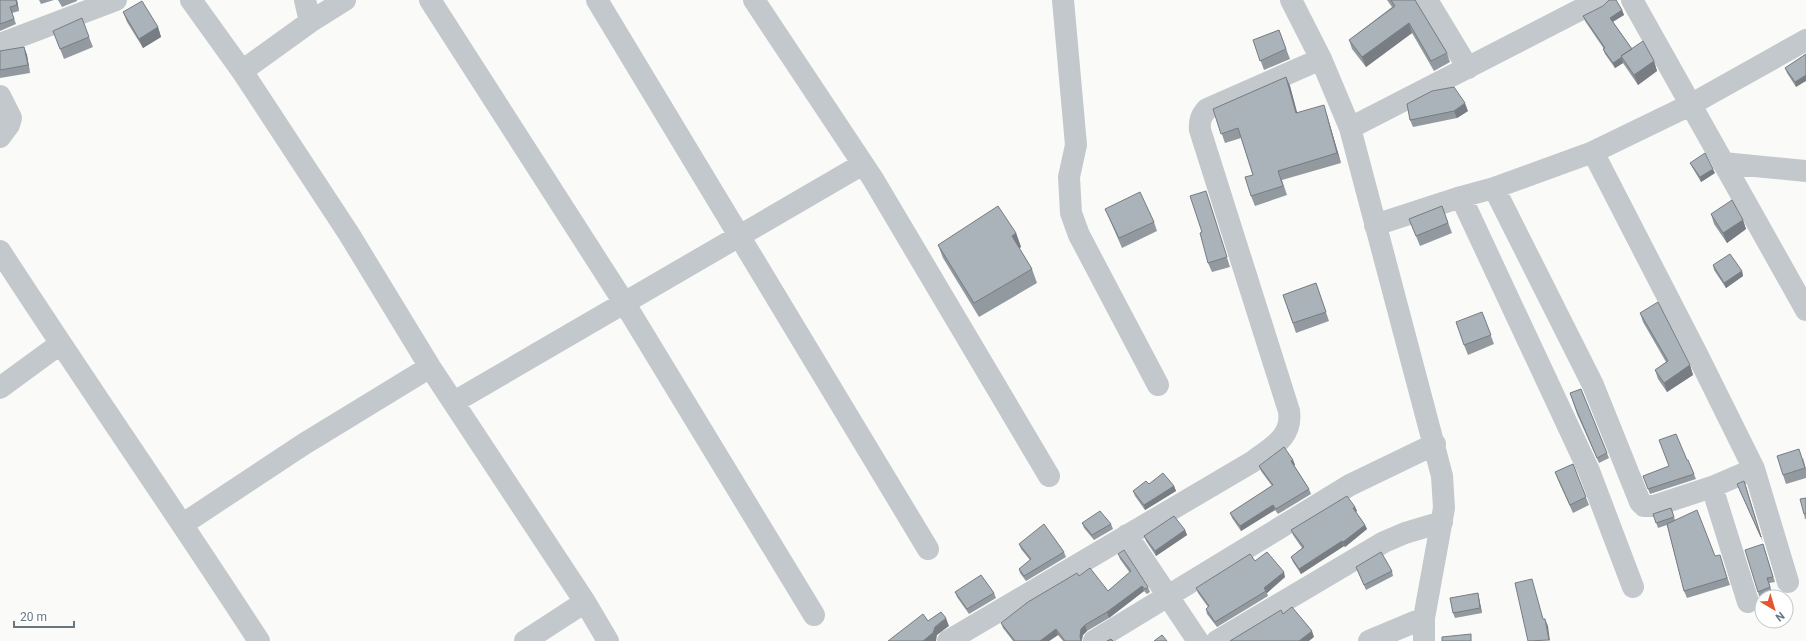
<svg xmlns="http://www.w3.org/2000/svg" width="1806" height="641" font-family="Roboto,sans-serif">
	<style>
		.lines { fill: none; stroke-linecap: round; stroke-linejoin: round }
		.minor { stroke: #c3c8cc; stroke-width: 22 }
		.wall { fill: #929a9f }
		.shaded-wall { fill: #777d82 }
		.building { fill: #aab3b9; stroke: #777d82 }
	</style>
	<rect width="100%" height="100%" fill="#fafaf8"/>
	<g class="lines">
		<path class="minor" d="M191,0L242,71L349,234L430,367L585,602L608,641
			M305,0L310,22
			M430,0L625,304L814,615
			M597,0L928,549
			M754,0L873,179L1049,476
			M1063,0L1076,145L1069,177L1071,213L1079,235L1158,385
			M1291,0L1321,59L1350,128L1442,476L1444,508L1424,618V641
			M1427,0L1468,68
			M1632,0L1806,310
			M0,44L116,0
			M242,71L310,22L345,0
			M0,96L11,118L9,125L0,137
			M1350,128L1599,0
			M1593,152L1697,354L1754,469
			M1723,163L1806,171
			M1494,188L1593,385L1640,502L1644,506H1654L1712,487L1754,469L1788,582
			M1461,197L1589,471L1633,587
			M1375,225L1461,197L1494,188L1593,152L1690,105L1806,40
			M0,251C85,382 174,510 259,641
			M0,388L60,344
			M454,402L863,164
			M1712,487L1748,602
			M183,524L304,444L430,367
			M1127,535L1198,641
			M525,641L585,602
			M948,641L1252,462C1270,448 1293,438 1289,411L1200,130C1199,121 1201,116 1207,109L1321,59
			M1094,641L1350,485L1435,444
			M1217,641L1384,542L1405,533L1442,522
			M1369,641L1424,618"/>
	</g>
	<path class="wall" d="M0,0H17L19,11L12,13L16,24L0,31Z
		M39,0H54L41,4Z
		M58,0H77V1L62,7Z
		M1387,0H1415L1447,53L1450,62L1434,71L1412,33L1366,67L1352,49L1349,40L1392,7Z
		M1622,10L1624,15L1613,22L1632,49L1654,61L1657,71L1638,85L1625,66L1623,63L1615,68L1605,54L1603,49H1604L1585,21L1583,16Z
		M123,12L158,27L161,37L143,48L127,22Z
		M1279,30L1290,59L1264,70L1253,40Z
		M53,31L89,37L93,47L64,59Z
		M24,47L27,55L30,73L0,78V51Z
		M1806,54L1796,87L1787,73L1785,68Z
		M1286,77L1290,86L1297,113L1327,115L1341,163L1282,180L1287,195L1255,206L1251,196L1253,175L1241,138L1225,143L1213,109Z
		M1407,104L1468,111L1457,118L1413,127L1410,120Z
		M1690,163L1715,173L1701,182L1692,167Z
		M1209,200L1230,267L1212,272L1208,263L1202,232Z
		M1442,206L1452,233L1420,246L1409,219Z
		M1105,209L1154,222L1157,231L1122,248L1109,218Z
		M1711,214L1743,220L1746,229L1727,243L1714,224Z
		M1016,233L1021,247L1019,248L1032,269L1037,283L979,317L943,258L938,245Z
		M1713,265L1742,271L1743,276L1726,288L1714,270Z
		M1316,283L1329,321L1296,333L1283,295Z
		M1482,312L1494,344L1468,355L1464,345Z
		M1640,313L1690,365L1693,375L1667,392L1658,379L1655,370L1666,362L1643,322Z
		M1581,389L1609,458L1599,463L1577,414L1570,393Z
		M1803,458L1806,469V478L1786,484L1783,475Z
		M1293,460L1295,465H1294L1309,489L1311,494L1278,514L1275,510L1241,531L1232,518L1230,513L1272,486L1261,471L1259,466Z
		M1687,460H1688L1696,479L1650,494L1643,476Z
		M1573,464L1589,505L1573,513L1558,480L1555,472Z
		M1149,484L1174,486L1176,491L1145,510L1135,496L1133,491Z
		M1737,484L1746,486L1763,542L1739,489Z
		M1806,498V519H1805L1804,514Z
		M1355,507L1357,511L1356,512L1365,525L1367,529L1345,547L1344,546L1301,574L1293,562L1291,557L1302,548L1293,535L1291,530Z
		M1671,508L1675,520L1715,556L1722,562L1730,585L1687,598L1684,591L1667,525L1658,528L1653,514Z
		M1082,523L1111,524L1113,529L1094,540L1084,528Z
		M1185,530L1187,535L1156,556L1146,541L1144,536Z
		M1019,544L1064,552L1066,557L1026,581L1020,573L1019,569L1030,560L1021,549Z
		M1763,544L1775,582L1769,583L1772,592L1759,596L1758,592Z
		M1118,554L1148,587L1150,592L1147,594L1144,591L1109,618L1087,631L1083,635L1082,641H1063L1058,635L1049,641H1013L1003,628L1001,623L1079,576L1108,591L1130,573L1120,559Z
		M1255,561L1285,577L1267,593L1268,596L1217,627L1207,614L1206,609L1208,607L1198,593L1196,588Z
		M1356,567L1392,571L1393,576L1366,590Z
		M955,592L994,593L996,598L969,614L957,597Z
		M1479,598L1482,613L1455,618L1453,613Z"/>
	<path class="shaded-wall" d="M16,0H17L19,11L17,5Z
		M1622,10L1624,15L1612,22L1610,18Z
		M1409,23L1412,33L1366,67L1362,57Z
		M158,27L161,37L143,48L139,39Z
		M24,47L27,55L30,73L28,65Z
		M1622,58L1623,63L1615,68L1613,63Z
		M1654,61L1657,71L1638,85L1634,75Z
		M1806,75V81L1796,87L1795,82Z
		M1286,77L1290,86L1300,123L1296,113Z
		M1465,103L1468,111L1457,118L1454,111Z
		M1324,105L1327,115L1341,163L1337,153Z
		M1713,169L1715,173L1701,182L1700,177Z
		M1743,220L1746,229L1727,243L1723,233Z
		M1016,233L1021,247L1017,250L1012,236Z
		M1742,271L1743,276L1726,288L1724,283Z
		M1690,365L1693,375L1667,392L1664,383Z
		M1293,460L1295,465L1293,466L1291,461Z
		M1174,486L1176,491L1145,510L1144,505Z
		M1273,505L1275,510L1241,531L1240,526Z
		M1355,507L1357,511L1354,513L1353,508Z
		M1365,525L1367,529L1345,547L1343,542Z
		M1185,530L1187,535L1156,556L1155,551Z
		M1342,541L1344,546L1301,574L1299,569Z
		M1284,572L1285,577L1267,593L1264,588Z
		M1142,586L1144,591L1109,618L1107,612Z
		M1478,593L1482,613L1480,608Z
		M946,618L949,626L937,635L936,641H923L935,627Z
		M1545,619L1548,626L1550,641L1549,640Z
		M1085,625L1087,631L1083,635L1081,641L1080,636L1081,629Z
		M1056,629L1058,635L1049,641H1040Z
		M1312,631L1314,637L1309,641H1299Z"/>
	<path class="building" d="M0,0H16L17,5L10,7L14,19L0,24Z
		M1391,0H1415L1447,53L1431,61L1409,23L1362,57L1349,40L1395,6Z
		M1609,0H1616L1622,10L1610,18L1632,49L1621,56L1622,57L1613,63L1603,49L1605,48L1583,16L1603,6Z
		M142,1L158,27L139,39L123,12Z
		M82,18L89,37L60,49L53,31Z
		M1279,30L1286,49L1260,61L1253,40Z
		M1643,41L1654,61L1634,75L1621,56Z
		M24,47L28,65L0,70V51Z
		M1806,54V75L1795,82L1785,68Z
		M1286,77L1296,113L1324,105L1337,153L1278,171L1283,186L1251,196L1245,177L1253,175L1238,128L1221,134L1213,109Z
		M1454,87L1465,103L1454,111L1410,120L1407,104L1432,91Z
		M1705,153L1713,169L1700,177L1690,163Z
		M1206,191L1227,257L1208,263L1200,233L1202,232L1190,196Z
		M1140,192L1154,222L1119,238L1105,209Z
		M1732,200L1743,220L1723,233L1711,214Z
		M998,206L1016,233L1012,236L1032,269L974,303L938,245Z
		M1442,206L1448,223L1416,236L1409,219Z
		M1730,254L1742,271L1724,283L1713,265Z
		M1316,283L1326,312L1293,323L1283,295Z
		M1658,302L1690,365L1664,383L1655,370L1668,361L1640,313Z
		M1482,312L1491,335L1464,345L1456,322Z
		M1581,389L1607,453L1597,458L1576,409L1570,393Z
		M1676,434L1687,460H1688L1694,474L1648,489L1643,476L1669,466L1659,440Z
		M1284,447L1293,460L1291,461L1309,489L1276,509L1273,505L1240,526L1230,513L1273,485L1259,466Z
		M1799,449L1805,468L1783,475L1777,456Z
		M1573,464L1586,497L1570,505L1555,472Z
		M1163,473L1174,486L1144,505L1133,491L1146,481L1149,484Z
		M1744,481L1761,537L1737,484Z
		M1347,496L1355,507L1353,508L1365,525L1343,542L1342,541L1299,569L1291,557L1304,547L1291,530Z
		M1806,498V513L1804,514L1800,499Z
		M1671,508L1674,517L1656,523L1653,514Z
		M1697,510L1715,556L1720,555L1727,578L1684,591L1667,524Z
		M1100,511L1111,524L1092,535L1082,523Z
		M1174,516L1185,530L1155,551L1144,536Z
		M1044,524L1064,552L1024,576L1019,569L1031,559L1019,544Z
		M1763,544L1773,577L1767,578L1770,587L1758,592L1745,550Z
		M1124,550L1148,587L1145,589L1142,586L1107,612L1085,625L1081,629L1080,636L1081,641H1065L1056,629L1040,641H1015L1001,623L1028,602L1077,573L1079,576L1090,568L1108,591L1131,571L1118,554Z
		M1267,552L1284,572L1264,588L1266,591L1215,622L1206,609L1209,606L1196,588L1250,554L1255,561Z
		M1381,552L1392,571L1364,585L1356,567Z
		M981,575L994,593L967,609L955,592Z
		M1532,579L1543,619H1545L1549,640L1528,641L1515,583Z
		M1478,593L1480,608L1453,613L1450,598Z
		M1292,607L1312,631L1299,641H1230L1281,610L1283,614Z
		M941,612L946,618L935,627L933,633L923,641H888L923,614L928,621Z
		M1471,634V641H1442V637Z
		M1162,635L1167,641H1154Z
		M1111,639L1113,641H1107Z"/>
	<g transform="translate(1774 609) rotate(142)"><circle r="19" fill="#ffffff" stroke="#c1c8cd"/>
	<path d="M0-3L7 15L0 10L-7 15Z" fill="#e4572e"/>
	<text y="-6" font-size="11" font-weight="bold" text-anchor="middle" fill="#657683">N</text>
	</g>
	<path d="M14 621v6h60v-6" fill="none" stroke="#657683" stroke-width="2"/>
	<text x="20" y="621" font-size="12" fill="#657683" stroke="#ffffff" stroke-width="3" paint-order="stroke">20 m</text>
</svg>
